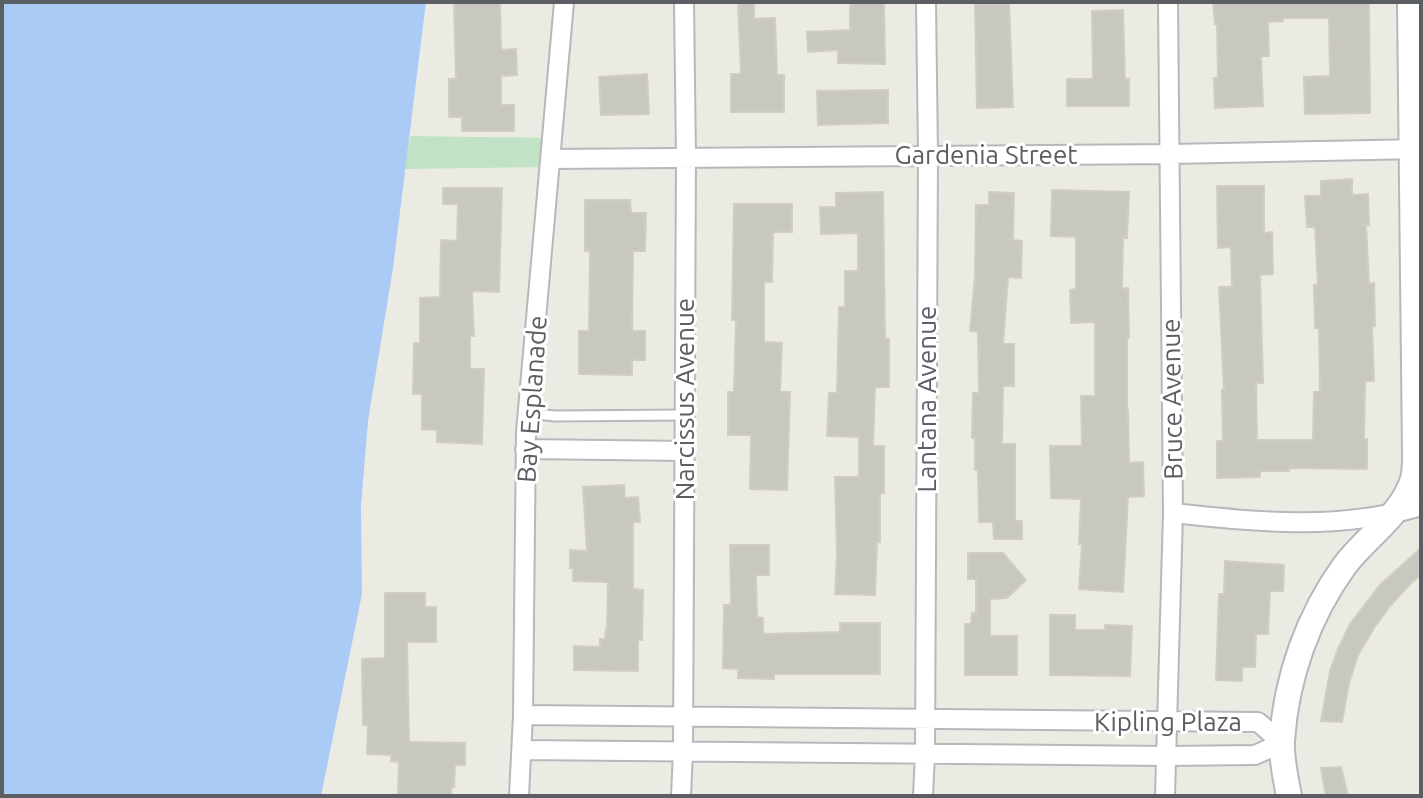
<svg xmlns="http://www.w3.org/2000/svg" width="1423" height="798" font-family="Ubuntu,sans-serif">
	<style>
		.green { fill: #c2e2c6 }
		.water { fill: #aacbf6 }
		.building { fill: #c8c7c0; stroke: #d0cec2; stroke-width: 2 }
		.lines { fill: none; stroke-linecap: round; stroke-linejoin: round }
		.service-casing { stroke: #b6b8bc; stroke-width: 13 }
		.minor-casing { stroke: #b6b8bc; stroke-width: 22 }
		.tertiary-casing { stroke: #b6b8bc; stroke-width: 28 }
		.service { stroke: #fff; stroke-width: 9 }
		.minor { stroke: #fff; stroke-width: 18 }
		.tertiary { stroke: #fff; stroke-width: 24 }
		.labels { text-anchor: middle; stroke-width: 6; stroke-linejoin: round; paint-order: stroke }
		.street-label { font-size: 26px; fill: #5b5e62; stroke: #fff }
	</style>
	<rect width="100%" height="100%" fill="#ecebe3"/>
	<path class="green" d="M410,136L553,138L550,167L405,169Z"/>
	<path class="water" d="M2,2H426L393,268L368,421L361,506L362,594L321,796H2Z"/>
	<path class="building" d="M454,2H500L501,50L516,49L517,75L501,76V105H514V131H462V117H449V79H456Z
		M738,2H754V19L775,18L777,75H784V112H731V74H741Z
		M850,2H884L885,64L838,63V50L808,52L807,32L850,30Z
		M1213,2H1369L1370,113L1305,114L1304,77L1330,76L1329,18H1282L1283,21L1268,22L1269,56H1261L1263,106L1215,108L1214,78H1218L1217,24H1215Z
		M975,4H1009L1013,107L977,108Z
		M1123,10L1125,79H1129V106H1067V79H1093L1092,11Z
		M647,74L649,114L601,115L599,77Z
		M888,90V123L818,125L817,91Z
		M1352,179V195L1368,194L1369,225H1366L1369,284L1374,283L1375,326H1372L1374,381H1365L1364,439H1367V469L1289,468V471H1260V477L1217,478V441H1223L1222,390H1224L1219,287H1232L1231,247L1218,248L1217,186H1264V233L1272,232L1273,274L1260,275L1263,383H1256L1257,440H1313L1314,392H1320L1319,328H1315L1314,285H1318L1315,227H1307L1305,196H1321V181Z
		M443,188H502L499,292L472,291L474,336H470V369H484L482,444L437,442V430L422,429V394H413L414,343H420V298L440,297L441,240L457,241L458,204H443Z
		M1052,190L1129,192L1127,238H1123L1122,289L1128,288L1129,338H1127V410H1128L1129,463L1143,462L1144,496L1128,497L1123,592L1079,589L1082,544H1079L1081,499L1051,498L1050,446H1082L1081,396H1095V322L1071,323L1070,290L1076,289V237L1051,236Z
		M883,192L885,339H889V387H875L873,446H884V493H880V542H877L875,595L835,594L837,555L835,477H859V437L827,436L829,393H837L839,307H845V271H858V233L821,234L820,207H836V193Z
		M989,192L1014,193L1013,240L1022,241L1021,278L1008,277L1003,344H1014V386H1003L1002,444H1015V521H1022V539H994L993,522H979L978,470H975V438H972L973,393H979L978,332L970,331L975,276L976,205H989Z
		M585,200H630L631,213H646L645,251H633L632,331H645V360H632V375L579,374V331H589L590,251H585Z
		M734,204H792V232H773L772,282H764V342L782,343L780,392H790L787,490L750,489L751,435H728V392H734L736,320H732Z
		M624,485L625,498L638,497L640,522H633V589L643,590L642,640H638V671L574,670V646L600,647V639H605L606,630L607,631L608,582L573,581V568H570V550L587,551L583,487Z
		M730,545H769V575H756L757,617L763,618V634L840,632V623H880V674H774V679L738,678V669L723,668L724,605H731Z
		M1421,548V576L1413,581L1390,606L1374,628L1358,655L1349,683L1342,722L1321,721L1330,671L1338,649L1350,624L1380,585Z
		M968,553H1003L1026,580L1007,598L990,599V636H1017V675H965V624H971L972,613H976V579H968Z
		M1225,561L1284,565L1283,591H1270L1268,634H1256L1255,667H1242V681L1216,680L1219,594H1224Z
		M385,593H425V607H436V642H407L409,742L465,743V765H455L454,787H451V796H398L399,762L391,761V755L367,754L368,725H363L362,659L385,658Z
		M1050,615H1075V630H1105V625L1132,626L1130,676L1050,675Z
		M1341,767L1348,796H1326L1321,768Z"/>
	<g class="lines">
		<defs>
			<path id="service" d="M527,413L555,416L685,415"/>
			<path id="minor" d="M551,159L1170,154L1421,149
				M525,449L686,451
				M1173,513C1257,522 1338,531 1421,506
				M522,750L1166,756L1255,755L1282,743L1258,722L523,715
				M519,796L523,715L526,432L564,2
				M681,796L683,751L686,158L684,2
				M923,796L925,754L928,155L926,2
				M1165,796L1173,513L1168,2"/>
			<path id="tertiary" d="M1289,796C1286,779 1281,759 1282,741C1286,678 1308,616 1345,565C1367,536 1402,515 1413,479C1415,472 1415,463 1415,455L1410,2"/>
		</defs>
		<use href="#service" class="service-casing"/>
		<use href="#minor" class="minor-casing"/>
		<use href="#tertiary" class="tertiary-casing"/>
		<use href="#service" class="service"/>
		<use href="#minor" class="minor"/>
		<use href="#tertiary" class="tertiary"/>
	</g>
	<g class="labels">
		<g class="street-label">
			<text x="986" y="164">Gardenia Street</text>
			<text transform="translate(532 399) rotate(-86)" y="9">Bay Esplanade</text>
			<text transform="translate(685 399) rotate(-90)" y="9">Narcissus Avenue</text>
			<text transform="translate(927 399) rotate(-90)" y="9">Lantana Avenue</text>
			<text transform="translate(1172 399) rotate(-91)" y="9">Bruce Avenue</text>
			<text x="1168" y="731">Kipling Plaza</text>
		</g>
	</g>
	<rect width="1423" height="798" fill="none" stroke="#5b5e62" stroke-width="8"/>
</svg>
